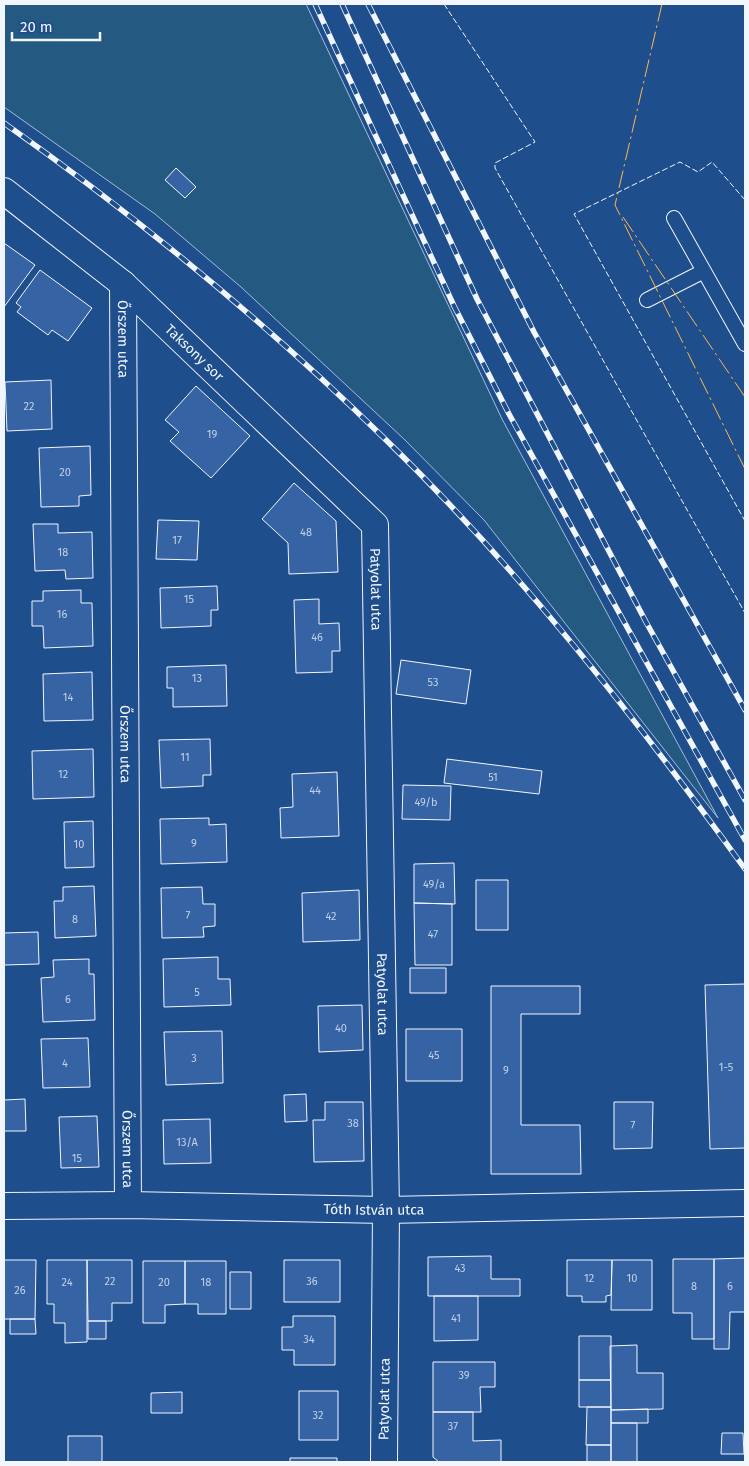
<svg xmlns="http://www.w3.org/2000/svg" width="749" height="1466" font-family="'Fira Sans',sans-serif">
	<style>
		.green { fill: #245a82; stroke: #a8bbd7 }
		.building { fill: #3563a3; stroke: #f2f6ff }
		.lines { fill: none; stroke-linecap: round; stroke-linejoin: round }
		.lane-casing { stroke: #f2f6ff; stroke-width: 16 }
		.street-casing { stroke: #f2f6ff; stroke-width: 28 }
		.lane { stroke: #1f4e8c; stroke-width: 14 }
		.street { stroke: #1f4e8c; stroke-width: 26 }
		.rail-casing { stroke: #f2f6ff; stroke-width: 5.5 }
		.rail { stroke: #1f4e8c; stroke-width: 4; stroke-dasharray: 11; stroke-linecap: butt }
		.fence { stroke: #f2f6ff; stroke-width: 1; stroke-dasharray: 6 2.5; stroke-linecap: butt }
		.power { stroke: #ffb74d; stroke-width: 1; stroke-dasharray: 18 4 2.5 4; stroke-linecap: butt }
		.labels { text-anchor: middle; stroke-width: 4; stroke-linejoin: round; paint-order: stroke }
		.number-label { font-size: 11px; fill: #c3d1e8 }
		.street-label { font-size: 14px; fill: #f2f6ff; stroke: #1f4e8c }
	</style>
	<rect width="100%" height="100%" fill="#1f4e8c"/>
	<path class="green" d="M4,4H306L502,419L718,818L484,520L405,440L241,287L155,214L4,107Z"/>
	<path class="building" d="M176,168L196,187L185,198L165,180Z
		M4,243L35,265L4,307Z
		M40,270L92,308L68,341L52,330L48,335L17,312L21,307L16,303Z
		M51,380L52,429L7,431L5,382Z
		M196,386L250,436L211,478L170,441L179,432L165,420Z
		M90,446L91,495L79,496V506L41,507L39,448Z
		M294,483L336,521L338,572L289,574L288,543L262,519Z
		M158,520L199,521L197,560L156,559Z
		M33,524H58V533L92,532L93,578L66,579L65,570L35,571Z
		M217,586L218,610H211V626L161,628L160,588Z
		M81,590V603H92L93,646L44,648L43,626H32V601H43V591Z
		M319,599V624L339,623L340,651H332V672L296,673L294,600Z
		M401,660L471,670L466,704L396,694Z
		M226,665L227,706L173,707V688H167V667Z
		M92,672L93,720L44,721L43,674Z
		M210,739L211,775H203V786L161,788L159,740Z
		M93,749L94,797L33,799L32,751Z
		M447,759L542,771L539,794L444,783Z
		M337,772L339,836L281,838L280,808L293,807L292,774Z
		M403,785L451,786L450,820L402,819Z
		M209,818V825L226,824L227,862L161,864L160,819Z
		M93,821L94,867L65,868L64,822Z
		M454,863L455,904L414,903V864Z
		M476,880H508V930H476Z
		M94,886L96,936L55,938L54,901H63V887Z
		M202,887L203,904H215V926L203,927L204,937L162,938L161,888Z
		M359,890L360,940L303,942L302,893Z
		M414,903L452,904V965H415Z
		M38,932L39,964L4,965V933Z
		M218,957V979H230L231,1005L164,1007L163,959Z
		M89,959V974H94L95,1020L43,1022L41,978L54,977L53,960Z
		M410,968H446V993H410Z
		M745,984V1148L710,1149L705,985Z
		M491,986H580V1014H521V1125H580L581,1174H491Z
		M362,1005L363,1050L319,1052L318,1006Z
		M406,1029H462V1081H406Z
		M222,1031L223,1083L166,1085L164,1032Z
		M88,1038L90,1087L43,1088L41,1039Z
		M306,1094L307,1121L285,1122L284,1095Z
		M25,1099L26,1131H4V1100Z
		M325,1102H363L364,1161L314,1162L313,1120H325Z
		M614,1102H653L652,1148L614,1149Z
		M97,1116L99,1167L61,1168L59,1117Z
		M210,1119L211,1163L164,1164L163,1120Z
		M491,1256V1279H520V1296H428V1257Z
		M745,1258V1312H730L729,1349H714V1259Z
		M673,1259H714V1339H692V1313H673Z
		M4,1260H36L35,1319H4Z
		M47,1260H87V1342L65,1343V1323H54V1304H47Z
		M87,1260H132V1303H112V1321H88Z
		M284,1260H340V1302H284Z
		M567,1260H612L611,1295L606,1296V1302H582V1296H567Z
		M612,1260H652V1310H611Z
		M143,1261H185V1304L165,1305V1323H143Z
		M185,1261H226V1314H198V1304H185Z
		M230,1272H251V1309H230Z
		M434,1296H478V1340L434,1341Z
		M293,1316H335V1365H294V1350H282V1327H293Z
		M10,1319H35L36,1334H10Z
		M88,1321H106V1339H88Z
		M579,1336H611V1380H579Z
		M637,1345V1373H663V1409L611,1410L610,1346Z
		M433,1362H495V1387H480L481,1412H433Z
		M579,1380H611V1407H579Z
		M299,1391H338V1440H299Z
		M182,1392V1413H151V1393Z
		M587,1407H611V1445H586Z
		M648,1409V1423H611V1410Z
		M433,1412H473V1441L501,1440V1462H439L433,1457Z
		M611,1423H637V1462H611Z
		M722,1433H743L744,1454H721Z
		M68,1436H102V1462H68Z
		M587,1445H611V1462H587Z
		M290,1458H337V1462H290Z"/>
	<g class="lines">
		<defs>
			<path id="lane" d="M674,218L745,344
				M647,300L704,271"/>
			<g id="street">
				<path id="s1" d="M4,191L123,284L375,525L386,1210L384,1462"/>
				<path id="s2" d="M123,284L128,1205"/>
				<path id="s3" d="M4,1206L128,1205L386,1210L745,1203"/>
			</g>
		</defs>
		<use href="#lane" class="lane-casing"/>
		<use href="#street" class="street-casing"/>
		<use href="#lane" class="lane"/>
		<use href="#street" class="street"/>
		<defs>
			<path id="rail" d="M315,4L454,306L509,414L745,840
				M342,4L477,299L646,622L745,800
				M368,4L534,332L745,710
				M4,123C139,218 265,322 384,438C519,569 635,717 745,869"/>
		</defs>
		<use href="#rail" class="rail-casing"/>
		<use href="#rail" class="rail"/>
		<path class="fence" d="M444,4L535,142L495,163V168L745,613
			M745,200L712,162L698,172L680,162L574,214L745,521"/>
		<path class="power" d="M662,4L615,205L745,469
			M623,217L745,397"/>
	</g>
	<g class="labels">
		<g class="number-label">
			<text x="29" y="410">22</text>
			<text x="212" y="438">19</text>
			<text x="65" y="476">20</text>
			<text x="306" y="536">48</text>
			<text x="177" y="544">17</text>
			<text x="63" y="556">18</text>
			<text x="189" y="603">15</text>
			<text x="62" y="618">16</text>
			<text x="317" y="641">46</text>
			<text x="197" y="682">13</text>
			<text x="433" y="686">53</text>
			<text x="68" y="701">14</text>
			<text x="185" y="761">11</text>
			<text x="63" y="778">12</text>
			<text x="493" y="781">51</text>
			<text x="315" y="794">44</text>
			<text x="426" y="806">49/b</text>
			<text x="194" y="847">9</text>
			<text x="79" y="848">10</text>
			<text x="434" y="888">49/a</text>
			<text x="188" y="919">7</text>
			<text x="331" y="920">42</text>
			<text x="75" y="923">8</text>
			<text x="433" y="938">47</text>
			<text x="197" y="996">5</text>
			<text x="68" y="1003">6</text>
			<text x="341" y="1032">40</text>
			<text x="434" y="1059">45</text>
			<text x="194" y="1062">3</text>
			<text x="65" y="1067">4</text>
			<text x="726" y="1071">1-5</text>
			<text x="506" y="1074">9</text>
			<text x="353" y="1127">38</text>
			<text x="633" y="1129">7</text>
			<text x="187" y="1146">13/A</text>
			<text x="77" y="1162">15</text>
			<text x="460" y="1272">43</text>
			<text x="589" y="1282">12</text>
			<text x="632" y="1282">10</text>
			<text x="110" y="1285">22</text>
			<text x="312" y="1285">36</text>
			<text x="67" y="1286">24</text>
			<text x="164" y="1286">20</text>
			<text x="206" y="1286">18</text>
			<text x="694" y="1290">8</text>
			<text x="730" y="1290">6</text>
			<text x="20" y="1294">26</text>
			<text x="456" y="1322">41</text>
			<text x="309" y="1343">34</text>
			<text x="464" y="1379">39</text>
			<text x="318" y="1419">32</text>
			<text x="453" y="1430">37</text>
		</g>
		<g class="street-label">
			<text dy="5" stroke="none"><textPath href="#s2" startOffset="55">Őrszem utca</textPath></text>
			<text dy="5" stroke="none"><textPath href="#s1" startOffset="250">Taksony sor</textPath></text>
			<text dy="5" stroke="none"><textPath href="#s1" startOffset="564">Patyolat utca</textPath></text>
			<text dy="5" stroke="none"><textPath href="#s2" startOffset="460">Őrszem utca</textPath></text>
			<text dy="5" stroke="none"><textPath href="#s1" startOffset="969">Patyolat utca</textPath></text>
			<text dy="5" stroke="none"><textPath href="#s2" startOffset="865">Őrszem utca</textPath></text>
			<text dy="5" stroke="none"><textPath href="#s3" startOffset="370">Tóth István utca</textPath></text>
			<text transform="translate(384 1399) rotate(-89)" y="5">Patyolat utca</text>
		</g>
	</g>
	<rect width="749" height="1466" fill="none" stroke="#f2f6ff" stroke-width="10"/>
	<path d="M12 32v8h88v-8" fill="none" stroke="#f2f6ff" stroke-width="2.5"/>
	<text x="20" y="32" font-size="15" fill="#f2f6ff" stroke="#1f4e8c" stroke-width="4" paint-order="stroke">20 m</text>
</svg>
